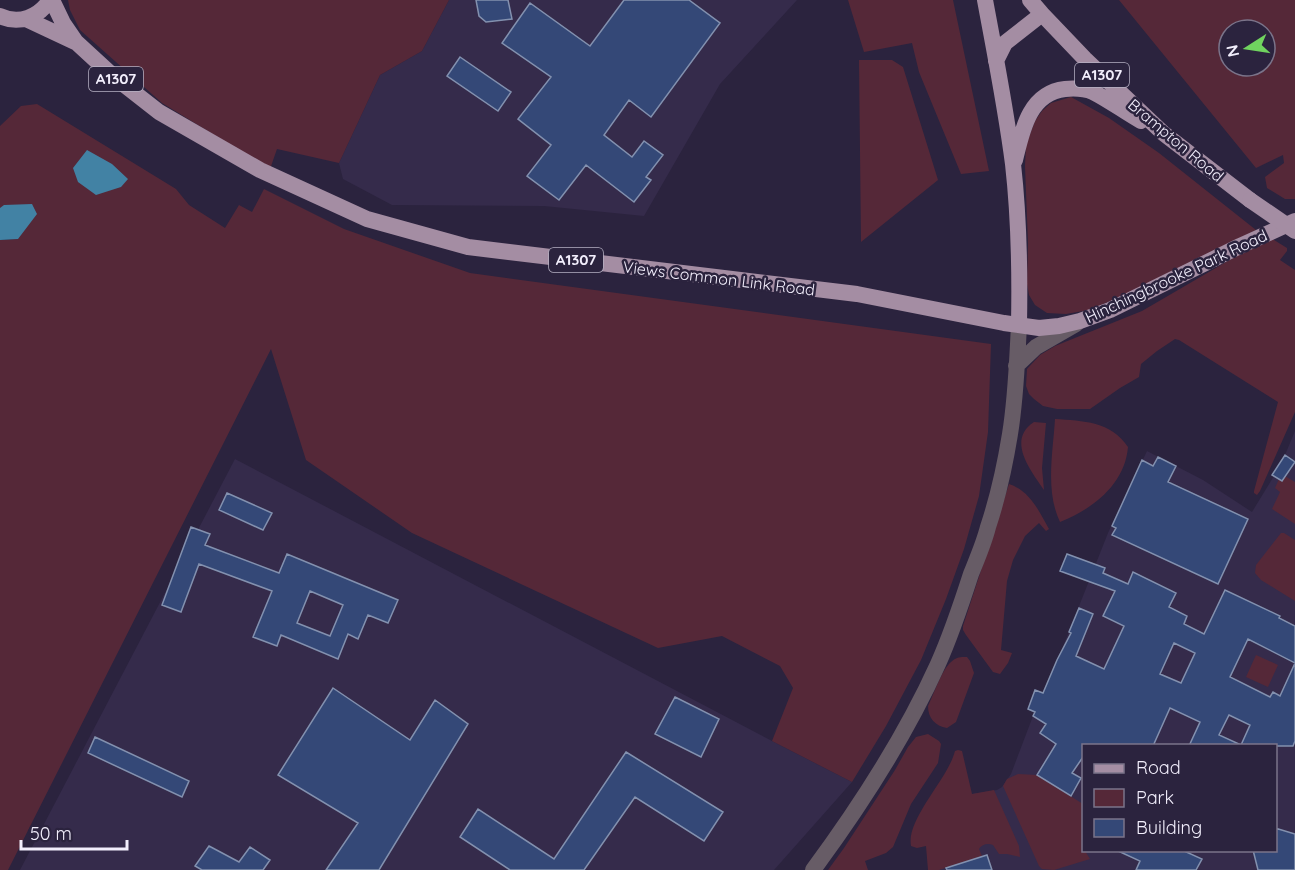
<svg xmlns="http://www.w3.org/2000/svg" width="1295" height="870" font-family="Quicksand,sans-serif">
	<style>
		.built { fill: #352b4b; fill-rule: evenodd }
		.green { fill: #552838; fill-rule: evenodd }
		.water { fill: #4282a4 }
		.building { fill: #344877; stroke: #8391af; stroke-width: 1.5; fill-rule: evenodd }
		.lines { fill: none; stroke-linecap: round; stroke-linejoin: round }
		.tertiary { stroke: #675c66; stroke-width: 16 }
		.primary { stroke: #a48da3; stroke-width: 16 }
		.primary-bridge { stroke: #a48da3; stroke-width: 16 }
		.labels { text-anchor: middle; stroke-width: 5; stroke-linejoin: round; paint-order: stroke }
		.shield { fill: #2b233e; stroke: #b6b1c3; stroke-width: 1.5 }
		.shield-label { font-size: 15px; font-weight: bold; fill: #f2eefc }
		.street-label { font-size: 16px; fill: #f2eefc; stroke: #2b233e }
	</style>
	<rect width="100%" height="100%" fill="#2b233e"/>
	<path class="built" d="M449,0H797L720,84L644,216L544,206L392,205L343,179L339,163L380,75L422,51Z
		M1295,431V870H928V867L972,794L997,790L1002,787L1011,774L1033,716L1062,649L1108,533L1147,451L1203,480L1252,512L1274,476L1272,475L1285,455ZM1084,746H1276V850H1084Z
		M235,459L772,741L852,782L774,870H20Z"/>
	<path class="green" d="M68,0H449L422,51L380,75L339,163L277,149L270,169L162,103L80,30L70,10Z
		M848,0H953L989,171L961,174L919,72L912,43L864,52Z
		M1119,0H1295V199H1285L1267,188L1265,177L1284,163L1283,155L1256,168ZM1229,30H1265V66H1229Z
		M859,60H892L903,67L938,180L861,242Z
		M1071,97L1109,118L1159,153L1256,230L1183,270L1089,310L1066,314L1047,313L1035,305L1029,295L1027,284L1028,243L1025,166L1026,145L1035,121L1042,111L1051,103Z
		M37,104L176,189L189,205L225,228L239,205L252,212L264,189L344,229L470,273L991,344L988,432L979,496L964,549L946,599L921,660L886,726L852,782L772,741L793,688L780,666L722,636L658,648L412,533L306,460L271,349L8,870H0V240L18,239L0,208V126L21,106Z
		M1269,237L1287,248V251L1280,260L1295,270V412L1260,491L1257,495L1254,493V491L1278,402L1179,340L1175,339L1157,351L1141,364L1139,377L1120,388L1090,409H1057L1043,406L1034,399L1029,394L1026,386L1027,369L1040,355L1055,346L1142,311Z
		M1055,419C1083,421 1111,421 1128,447C1125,484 1093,509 1060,522C1045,491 1053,452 1055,419Z
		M1034,422L1046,423L1042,468L1044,490C1031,471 1006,440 1034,422Z
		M1285,476L1295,482V524L1272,509L1280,492L1275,488L1279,479Z
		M1009,484C1030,491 1039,511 1049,529L1046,531L1039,523L1025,536L1013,560L1007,581L1001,650L1012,653L1008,663L1000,674L993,672L966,635L963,630V626Z
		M1281,533H1284L1295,540V601L1261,580L1255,573L1256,565Z
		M1256,655L1278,665L1268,687L1246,677Z
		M964,657H967L970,661L974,673L956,722L947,728C935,726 928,718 928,706C934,694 941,671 951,662C955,658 959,657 964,657Z
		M928,734L939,741L941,744L938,763L911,804L893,847L886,853L865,861L868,870H828L844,848L895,770L908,747L916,737Z
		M958,750L962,751L972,794L994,790L1019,846L1020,857L1007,854H999L993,845C988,843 982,844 979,849L982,856L939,870H928L926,846L917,848L911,846C906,819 948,779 955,751Z
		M1018,774L1037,775L1083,804L1084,850L1085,851L1090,859L1054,870L1042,869L1039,866L1003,786L1007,779Z"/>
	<path class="water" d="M87,150L112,164L128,179L121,187L96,195L78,182L73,168Z
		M32,204L37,214L18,239L0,240V208L4,205Z"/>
	<path class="building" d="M476,0H508L512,19L486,22L479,16Z
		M624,0H689L720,23L651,117L629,100L604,135L632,157L644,141L663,155L646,177L651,180L634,202L586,165L559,200L527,176L551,145L518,119L551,77L502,43L530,3L590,46Z
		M460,57L511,92L498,111L447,76Z
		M1285,455L1295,462L1282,481L1272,475Z
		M1158,457L1176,466L1168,482L1248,519L1218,584L1112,535L1116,528L1112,526L1142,460L1153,466Z
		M227,493L272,513L263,530L219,510Z
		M191,527L210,534L205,545L279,573L287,554L398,600L388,623L368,615L358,639L348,634L338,659L281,635L277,646L253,637L272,591L199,564L181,612L162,605ZM310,591L343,605L330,636L297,623Z
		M1067,554L1105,568L1103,573L1128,584L1133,572L1176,593L1169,607L1187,616L1184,624L1204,634L1225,590L1280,616L1279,618L1295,626V663L1248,639L1230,677L1270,697L1273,692L1280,696L1295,663V741L1293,746H1189L1200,722L1170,708L1153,746H1083V757L1072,773L1081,778L1071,796L1037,775L1056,744L1040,733L1046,724L1033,716L1035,712L1028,709L1035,690L1043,693L1057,660L1071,633L1069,632L1079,608L1093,614L1076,656L1104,669L1124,626L1103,616L1115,591L1060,571ZM1174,643L1195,653L1181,683L1160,674ZM1229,715L1250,725L1241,745L1219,735Z
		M333,688L410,740L435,700L468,724L379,870H326L358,823L278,775Z
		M675,697L719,719L701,757L655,734Z
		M95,737L189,781L182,797L88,753Z
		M626,752L723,812L704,841L635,797L584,870H510L460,837L478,809L554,859Z
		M1275,828L1295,834V870H1258L1253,850H1275Z
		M209,846L239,862L250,847L270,860L263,870H202L195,866Z
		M1116,850H1182L1202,859L1196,870H1136L1140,861Z
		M987,855L992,870H947L946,868Z"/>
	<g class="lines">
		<path class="tertiary" d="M1016,366L1036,347L1076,324
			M813,870C861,805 905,737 938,664C951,635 961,605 971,574C977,559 984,543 988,527C998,497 1005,465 1010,434C1016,398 1017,361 1019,325"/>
		<path class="primary" d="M52,0L63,23L76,42L113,76L159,112L260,170L367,219L468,247L857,294L1004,323L1039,328L1059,326L1080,321L1110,310L1240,246L1295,221
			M985,0C995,54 1006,109 1013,164C1019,217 1020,272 1019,325
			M1030,0L1042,14L1085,59L1163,133L1250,200
			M0,16C19,25 39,17 50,0
			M26,19L75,42
			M996,61L1005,43L1042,14
			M1015,160C1022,131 1029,93 1065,89C1075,88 1083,88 1093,92C1109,100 1125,112 1141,121"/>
		<path class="primary-bridge" d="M1250,200L1295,231"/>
	</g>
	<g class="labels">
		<g class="shield">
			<rect x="1075" y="63" width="54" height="24" rx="4.5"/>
			<rect x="89" y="67" width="54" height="24" rx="4.5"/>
			<rect x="549" y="248" width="54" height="24" rx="4.5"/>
		</g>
		<g class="shield-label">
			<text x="1102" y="80">A1307</text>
			<text x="116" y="84">A1307</text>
			<text x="576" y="265">A1307</text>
		</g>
		<g class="street-label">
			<text transform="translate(1176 140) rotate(40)" y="6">Brampton Road</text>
			<text transform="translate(1176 276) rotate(-25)" y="6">Hinchingbrooke Park Road</text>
			<text transform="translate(719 278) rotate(7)" y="6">Views Common Link Road</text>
		</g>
	</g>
	<rect x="1082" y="744" width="195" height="108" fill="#2b233e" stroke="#7b748a" stroke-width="1.5"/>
	<rect x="1094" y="764" width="30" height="9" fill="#a48da3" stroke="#7b748a" stroke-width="1.5"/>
	<text x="1136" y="774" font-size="18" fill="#f2eefc">Road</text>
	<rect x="1094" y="789" width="30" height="18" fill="#552838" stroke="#7b748a" stroke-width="1.5"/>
	<text x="1136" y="804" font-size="18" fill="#f2eefc">Park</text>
	<rect x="1094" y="819" width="30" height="18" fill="#344877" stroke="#7b748a" stroke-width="1.5"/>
	<text x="1136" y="834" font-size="18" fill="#f2eefc">Building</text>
	<g transform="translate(1247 48) rotate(258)"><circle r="28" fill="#2b233e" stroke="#7b748a" stroke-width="1.5"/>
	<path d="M0-4.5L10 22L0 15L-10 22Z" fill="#70d35f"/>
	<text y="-9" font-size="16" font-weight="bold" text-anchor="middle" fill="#f2eefc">N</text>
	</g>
	<path d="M21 840v9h106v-9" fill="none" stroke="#f2eefc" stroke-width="3"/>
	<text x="30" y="840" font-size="18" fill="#f2eefc" stroke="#2b233e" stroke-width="4.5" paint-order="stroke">50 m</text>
</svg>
